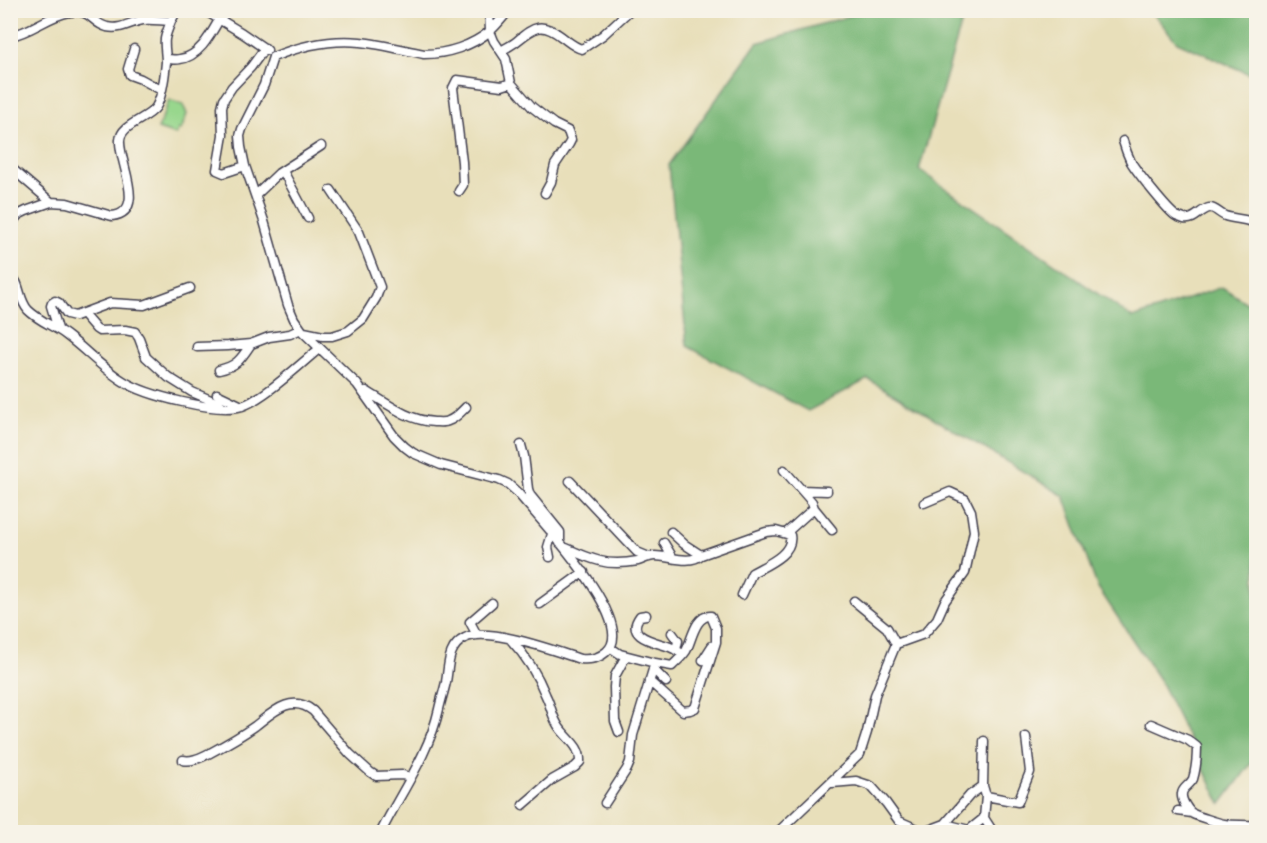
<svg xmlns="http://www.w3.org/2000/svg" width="1267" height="843" font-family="'Balsamiq Sans',sans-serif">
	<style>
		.green { fill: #98d78d; stroke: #5d7c64; stroke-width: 1.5 }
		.forest { fill: #7ab878; stroke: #4e6d5a; stroke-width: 1.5 }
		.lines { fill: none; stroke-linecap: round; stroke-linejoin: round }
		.minor-casing { stroke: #403e4e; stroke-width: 11 }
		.minor { stroke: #fff; stroke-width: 8 }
	</style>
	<rect width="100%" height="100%" fill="#f7f3e8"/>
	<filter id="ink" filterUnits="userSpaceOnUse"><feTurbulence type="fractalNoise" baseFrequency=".0167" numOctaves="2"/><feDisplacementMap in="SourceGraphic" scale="12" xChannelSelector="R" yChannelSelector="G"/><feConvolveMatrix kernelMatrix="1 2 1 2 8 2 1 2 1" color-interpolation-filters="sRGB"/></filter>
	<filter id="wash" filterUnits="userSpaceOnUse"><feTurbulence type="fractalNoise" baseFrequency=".008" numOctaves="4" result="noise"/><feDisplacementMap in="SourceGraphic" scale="24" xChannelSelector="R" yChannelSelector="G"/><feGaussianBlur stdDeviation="1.35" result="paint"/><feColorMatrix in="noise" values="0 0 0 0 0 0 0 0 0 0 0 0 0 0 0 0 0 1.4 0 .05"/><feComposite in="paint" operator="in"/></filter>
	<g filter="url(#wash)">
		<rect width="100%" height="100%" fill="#e8dfba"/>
		<path class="green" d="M169,100L183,105L187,114L181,130L178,129L176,135L158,129Z"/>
		<path class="forest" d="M866,11H965L919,170L1133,318L1222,287L1256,309V757L1221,804L1160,681L1097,586L1064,496L868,379L808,411L687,346L669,165L757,43Z
			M1151,11H1256V77L1177,42Z"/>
	</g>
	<g filter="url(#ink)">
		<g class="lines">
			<defs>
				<path id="minor" d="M204,10L242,33L267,50
					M489,10L490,31L494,41L506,59L511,83L532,107L554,124L568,131L571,140L569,144L555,165L551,182L545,193
					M10,36C32,32 49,15 70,12C92,9 91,23 107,27C121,30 130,22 143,20C152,19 162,21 171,21L177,10
					M134,49L128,69L130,75L141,79L161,90
					M501,51C506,48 512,45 517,41C535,26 542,22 562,37C569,42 574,47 582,49L603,35L630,10
					M273,57L264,85L242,129L240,136L241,147L245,166L264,221L288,305L294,319L303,332L357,384L394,436L405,447L413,453L441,465L499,480L508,484L518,493C537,517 641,624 606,652C598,659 589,660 580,659C555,651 487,626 465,638C447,647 449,666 446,682C444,691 441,700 439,709C429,754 401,792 381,832
					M273,57C300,46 331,39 360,42C381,44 403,50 424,54C447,54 472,46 490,31C497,25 503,17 509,10
					M166,59C171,59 176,60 180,59C199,57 211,34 219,20
					M1123,141C1125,148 1128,156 1131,162C1137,172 1167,210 1176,216C1176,216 1184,219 1184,219C1195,221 1200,210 1209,208C1214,207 1220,214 1225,216C1234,219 1246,219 1256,223
					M245,166L224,173L217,170L223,135L222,107L224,99L232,87L251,67L265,48
					M10,167L51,202
					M283,171L308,218
					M459,191L463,185L462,162L453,88L457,80L502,86L511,83
					M256,195L279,173L321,146
					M10,225L18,215L26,211L51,202L67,203L112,216C148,212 118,161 120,140C121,124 148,119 156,107C162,97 165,73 166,62C166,54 164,46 165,39C166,33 169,27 171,21
					M10,274C21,283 18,299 28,310C39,321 54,326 66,335C86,350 102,368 123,381C145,395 217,414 242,406C265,398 299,365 319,349
					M83,314L96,329L99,331L125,330L135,332L139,338L146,357L168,377L192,392L220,404L225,408
					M58,329L51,306L52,303L55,301L59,303L67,314L75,316L110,303L144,305L190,288
					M304,332L323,336H332L348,331L363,319L376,298L380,287L359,232L331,190
					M197,347L228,346L251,344L269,337L290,334L301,329
					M219,370C237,366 241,359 251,344
					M366,391C388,404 407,420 434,422C438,422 444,423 448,421C455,419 461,412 466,407
					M217,394L242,406
					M521,445L524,456L528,489L530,495L560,532V543
					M784,470L812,502L814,508L786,533
					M570,481L637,552L649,557
					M802,490L827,491
					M814,508L832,530
					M671,532L684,544L701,555
					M664,543L673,558
					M566,548C577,553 588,558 600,561C611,564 627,563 638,561C644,559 649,556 655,556C669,556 690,565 701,555L766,532L776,531L790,535C794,554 766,565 752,573L742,595
					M550,557L548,547L552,534
					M854,601L887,628L896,644
					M540,604L584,572
					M646,615L640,616C624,638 657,642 670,647C675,649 679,652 683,654
					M672,633L678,641L676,650
					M477,635L470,622L492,603
					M511,640C526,656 538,676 546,696C551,706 552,717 559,727C567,739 581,746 580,762L575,767L552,780L523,805
					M703,660L712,646
					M653,669L666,682
					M649,681L683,711L690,710L695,708L716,642V628L711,616C695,615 692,640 686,651C682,657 677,661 672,666L655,663
					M1151,724L1188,740L1197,747C1197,757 1196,769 1193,779C1190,785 1182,788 1182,794C1181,800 1188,811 1193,814C1197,816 1219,823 1224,824C1235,826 1246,824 1256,826
					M619,732L615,721L614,687L615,676L626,656
					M183,760C193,762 201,757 210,753C225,745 241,736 255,726C272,713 291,693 313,711L350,754L370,772L376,776L402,775L411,777
					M832,783L856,781L871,786L886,803L899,821L924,832L945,824L970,795L983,786L986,796L984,818L969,830L945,824
					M983,786L984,741
					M986,796L1018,802L1030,772L1026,737
					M605,803L627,769L630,762L633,735L655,663L620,654L611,648
					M1178,811L1192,813
					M984,818L993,832
					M778,832L860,754L867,732L875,695L896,644L924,634L937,619L945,601L965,573L974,531L971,511L965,499L950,492L924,503"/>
			</defs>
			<use href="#minor" class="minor-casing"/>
			<use href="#minor" class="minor"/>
		</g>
	</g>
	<rect width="1267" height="843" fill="none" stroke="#f7f3e8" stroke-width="36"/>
</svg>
